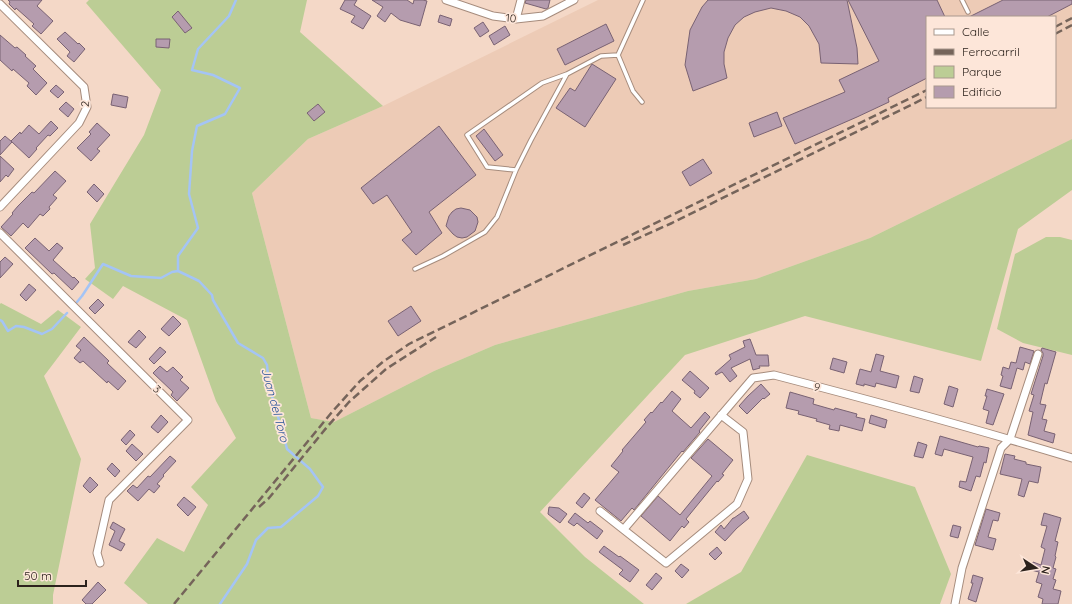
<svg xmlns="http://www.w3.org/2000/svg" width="1072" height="604" font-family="Quicksand,sans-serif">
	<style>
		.built { fill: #edcbb6; fill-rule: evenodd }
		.green { fill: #bccd95 }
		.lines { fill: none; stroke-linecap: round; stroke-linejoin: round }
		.stream { stroke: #a4c4f5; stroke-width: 2.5 }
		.building { fill: #b59cae; stroke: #796273 }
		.service-casing { stroke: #a68c7d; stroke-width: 5.5 }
		.minor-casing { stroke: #a68c7d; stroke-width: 9 }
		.service { stroke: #fff; stroke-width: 3.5 }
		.minor { stroke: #fff; stroke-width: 7 }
		.rail { stroke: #75645a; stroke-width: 2.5; stroke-dasharray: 8 4; stroke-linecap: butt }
		.labels { text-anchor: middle; stroke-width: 3.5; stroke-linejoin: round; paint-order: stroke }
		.street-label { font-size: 11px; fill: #2c221c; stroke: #fde6d9 }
		.water-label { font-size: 12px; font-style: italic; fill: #245199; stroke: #fde6d9 }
	</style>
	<rect width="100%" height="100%" fill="#f4d8c7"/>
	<path class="built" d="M598,0H1072V139L870,238L756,279L688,291L495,345L434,371L334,422L311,418L252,193L308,139L383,106ZM927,17H1055V107H927Z"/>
	<path class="green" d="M89,0H307L300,32L383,106L308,139L252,193L311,418L334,422L434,371L495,345L688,291L756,279L870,238L1072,139V190L1018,229L981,361L805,316L685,355L540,512L585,557L644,604H148L124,583L157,538L184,552L208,505L191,487L236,438L216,401L187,320L123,286L113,299L85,279L95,268L90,224L144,135L161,90L86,3Z
		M1046,237H1060L1072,240V355L1023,343L997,329L1015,254Z
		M1,303L41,324L58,310L81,327L44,376L81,459L53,595V604H0V304Z
		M807,455L915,487L951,574L940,604H686L741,572Z"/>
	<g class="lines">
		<path class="stream" d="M178,271L199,281L212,295L213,300L238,343L263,358L267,365L269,386L284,437L287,449L310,469L323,487L318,496L281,527L268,528L256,540L247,564L220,604
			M178,271V256L198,228L189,194L192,151L197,126L225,114L240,88L213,75L192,70L198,49L229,16L236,0
			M77,302L82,296L103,264L131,276L161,278L172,272L178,271
			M0,320L2,321L8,331L16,326L24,327L42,334L52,329L67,313"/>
	</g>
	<path class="building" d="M8,0H42L37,6L53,21L41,34L32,26L34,24L16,8L15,10L9,4L10,2Z
		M345,0H357L354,5L371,16L363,29L351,22L355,16L340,9Z
		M372,0H407L413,4L414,0H423L427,1L420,26L400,20L391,13L385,22L377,16L383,7Z
		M526,0H550L548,8L546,9L525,3Z
		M708,0H847L857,48L858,64L821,63L819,44L809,26L800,17L786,11L771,8L755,12L744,17L735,25L728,38L724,52V64L727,78L693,91L685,65L690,30L702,7Z
		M848,0H937L945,17H927V78L888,98L889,102L857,117L795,144L783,118L845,92L839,80L879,61Z
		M1003,0H1072V4L1047,17H969Z
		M178,11L192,28L185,33L172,17Z
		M440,15L452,19L450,26L438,22Z
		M483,22L489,31L480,37L474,28Z
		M606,24L614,41L565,65L557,49Z
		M505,26L510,35L494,45L489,36Z
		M65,32L78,44L79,43L85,49L74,62L67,56L70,52L57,39Z
		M0,35L15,48L17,47L26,55L25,56L36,66L33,69L47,83L36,95L27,86L29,83L13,69L12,71L0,60Z
		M156,39H170L169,48L156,47Z
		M592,64L616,79L585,127L556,108L570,88L575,91Z
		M56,85L64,92L58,98L50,91Z
		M113,94L128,97L126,108L111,105Z
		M66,102L74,109L68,117L59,109Z
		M318,104L325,112L314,121L307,113Z
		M777,112L782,126L754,137L749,123Z
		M51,121L58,128L50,136L48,135L36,148L37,149L29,158L11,141L20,132L21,134L29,125L39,134Z
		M97,123L110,135L97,149L100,151L91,161L77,148L91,134L89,132Z
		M439,126L476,175L429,212L442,233L416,255L402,240L412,232L387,195L373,204L361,188Z
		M484,129L503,155L495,161L476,136Z
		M5,136L12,142L0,155V141Z
		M0,156L14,169L8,177L6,175L0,182Z
		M703,159L712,173L690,186L682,172Z
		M55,171L66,181L53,195L57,198L49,207L50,209L43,216L40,214L28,228L23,223L11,236L1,227L13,214L12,213L18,206L32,192L34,193Z
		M94,184L104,194L97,202L87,192Z
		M461,208L470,210L477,217L478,222L475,231L467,237L462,238L457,237L453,234L446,226L449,216L452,212L456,209Z
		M35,238L49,251L57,243L63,248L53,260L73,278L74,277L79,282L72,290L54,273L52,274L25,248Z
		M5,257L13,264L0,278V262Z
		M29,284L36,290L26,301L20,295Z
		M98,299L104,305L95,314L89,308Z
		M411,306L421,321L398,336L388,321Z
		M173,316L181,324L169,336L161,329Z
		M139,330L146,337L136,348L128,342Z
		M84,337L109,361L107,363L126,381L118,390L108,381L107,383L83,361L80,363L74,358L81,350L76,346Z
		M750,339L756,355H768L769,366H759L760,368L753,370L750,359L731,368L737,376L730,382L722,372L716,375L715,373L731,359L729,355L745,347L743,341Z
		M160,347L166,352L154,364L149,359Z
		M1020,347L1034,351L1030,364L1025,362L1023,370L1017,368L1011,389L1000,386L1003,376L1001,375L1003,367L1009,369L1011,362L1016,363Z
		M1042,348L1056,352L1047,384L1045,383L1040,404L1046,405L1042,419L1047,420L1044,431L1055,434L1053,443L1028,435L1033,412L1029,411L1034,395L1031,394L1043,356V353L1041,350Z
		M876,354L884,356L880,371L899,376L896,388L876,383L875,387L864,384V386L856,384L860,369L871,372Z
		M833,358L847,362L844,373L830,369Z
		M160,366L167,372L173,367L183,377L180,380L189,388L177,401L171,395L173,392L153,373Z
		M690,371L709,388L700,398L694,393L695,391L682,380Z
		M914,376L923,379L919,393L910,391Z
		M761,384L770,394L764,399L763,398L747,414L739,406L748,396Z
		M949,386L958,389L953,407L944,404Z
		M987,389L1004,394L993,425L986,423L989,411L983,409L987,396H985Z
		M672,391L681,399L672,411L691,428L705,412L710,417L699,431L700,432L683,452L682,451L634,510L632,508L621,521L595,500L619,472L611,466L623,451L622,450L646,422L644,420L651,412L652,413L661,402L662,403Z
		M790,392L814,399L813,404L834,410L835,408L857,414L856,417L865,419L862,431L840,425L839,431L829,429L830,425L816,421L817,419L798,414L799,411L786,408Z
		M161,415L168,422L158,433L151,427Z
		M871,415L887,420L885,428L869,423Z
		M130,430L135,435L126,445L121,440Z
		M940,436L978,447L979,446L989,448L986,463L984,462L980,477L976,476L971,491L959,487L960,481L966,482L973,457L944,449L942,456L935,454Z
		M708,439L733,460L722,474L724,475L718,482L717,481L686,519L689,522L684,528L682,526L670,541L641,516L658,496L680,515L712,476L691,458Z
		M918,442L927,445L923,458L914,456Z
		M132,444L143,454L136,461L126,451Z
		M1005,454L1015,456L1014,459L1026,462V464L1041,467L1038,483L1029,481L1024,497L1018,495L1022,479L1000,474Z
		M170,456L176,461L163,475L164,476L157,484L160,486L154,493L149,489L138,501L127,491L133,485L137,488L148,476L150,477Z
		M112,463L120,471L115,477L107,469Z
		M90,477L98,485L90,493L83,486Z
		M584,493L590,498L582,508L576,503Z
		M184,497L196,507L188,516L177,505Z
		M549,507L559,508L567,514L560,523L548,514Z
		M986,509L1000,513L998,521L993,520L988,537L996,539L993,550L975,545Z
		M744,511L749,518L737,528L725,541L715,532L721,525L724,529L733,518H734Z
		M575,513L588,523L590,521L603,531L597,539L577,523L574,526L568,522Z
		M1044,513L1061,518L1055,541L1058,542L1055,556L1056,557L1053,568L1056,569L1053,579L1056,580L1053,589L1061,591L1058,604H1042L1043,599L1038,597L1042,584L1036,582L1039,572L1031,570L1033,562L1041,565L1045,549L1041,547L1047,526L1041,525Z
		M113,522L125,529L119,541L125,544L121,551L109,545L115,531L110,528Z
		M953,525L961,527L958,538L950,536Z
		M604,546L619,557L620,556L639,570L630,582L619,574L623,570L599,552Z
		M717,547L722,553L715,560L709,554Z
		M681,564L689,570L682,578L675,571Z
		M656,573L662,578L652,590L646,585Z
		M973,575L983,578L976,602L968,599L973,583H971Z
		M98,582L106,590L92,604H86L82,600Z"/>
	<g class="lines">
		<defs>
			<path id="service" d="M962,0L968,12
				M618,55L633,91L642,102
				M516,170L487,167L467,135L542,83L567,74
				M415,269L443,256L485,232L497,217L516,170L531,140L567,74L601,56L618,55L643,0"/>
			<path id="minor" d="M446,0L493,16L516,19L543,16L574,0
				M0,4L84,87L87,107L79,123L0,207
				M516,19L521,0
				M0,233L188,420L109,500L97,553L100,563
				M600,511L666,563L737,504L748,479L743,432L721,415
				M624,529L753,378L774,375C874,401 973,428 1072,458
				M955,604L962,568L1001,448L1010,439L1038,354"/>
		</defs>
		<use href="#service" class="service-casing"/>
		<use href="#minor" class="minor-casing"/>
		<use href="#service" class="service"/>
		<use href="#minor" class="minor"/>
		<path class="rail" d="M1055,27L1072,18
			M1055,34L1072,25
			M623,245L672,223L927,97
			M259,507L269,498L327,427L349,402L386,369L436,337
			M174,604L332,412L360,381L384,361L409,344L927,90"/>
	</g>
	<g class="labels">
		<g class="street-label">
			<text transform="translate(511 18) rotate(4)" y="4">10</text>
			<text transform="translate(85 104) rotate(-86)" y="4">2</text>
			<text transform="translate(817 387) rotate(15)" y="4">9</text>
			<text transform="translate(157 389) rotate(45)" y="4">3</text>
		</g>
		<g class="water-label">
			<text transform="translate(275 405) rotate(75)" y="4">Juan del Toro</text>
		</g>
	</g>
	<rect x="926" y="16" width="130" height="92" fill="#fde6d9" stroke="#a9988d"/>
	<rect x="934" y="29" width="20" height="6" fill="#ffffff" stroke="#a9988d"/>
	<text x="962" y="36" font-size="12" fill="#2c221c">Calle</text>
	<rect x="934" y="49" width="20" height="6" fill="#75645a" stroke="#a9988d"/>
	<text x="962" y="56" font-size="12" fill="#2c221c">Ferrocarril</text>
	<rect x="934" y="66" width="20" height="12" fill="#bccd95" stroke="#a9988d"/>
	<text x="962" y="76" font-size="12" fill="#2c221c">Parque</text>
	<rect x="934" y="86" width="20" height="12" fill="#b59cae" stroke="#a9988d"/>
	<text x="962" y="96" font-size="12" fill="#2c221c">Edificio</text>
	<g transform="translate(1036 568) rotate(102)" stroke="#fde6d9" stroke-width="3" paint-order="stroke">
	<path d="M0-3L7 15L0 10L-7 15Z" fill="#2c221c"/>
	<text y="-6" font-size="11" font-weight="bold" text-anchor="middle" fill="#2c221c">N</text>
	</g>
	<path d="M18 580v6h68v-6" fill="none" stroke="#2c221c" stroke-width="2"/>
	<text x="24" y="580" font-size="12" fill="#2c221c" stroke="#fde6d9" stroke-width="3" paint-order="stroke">50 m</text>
</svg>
